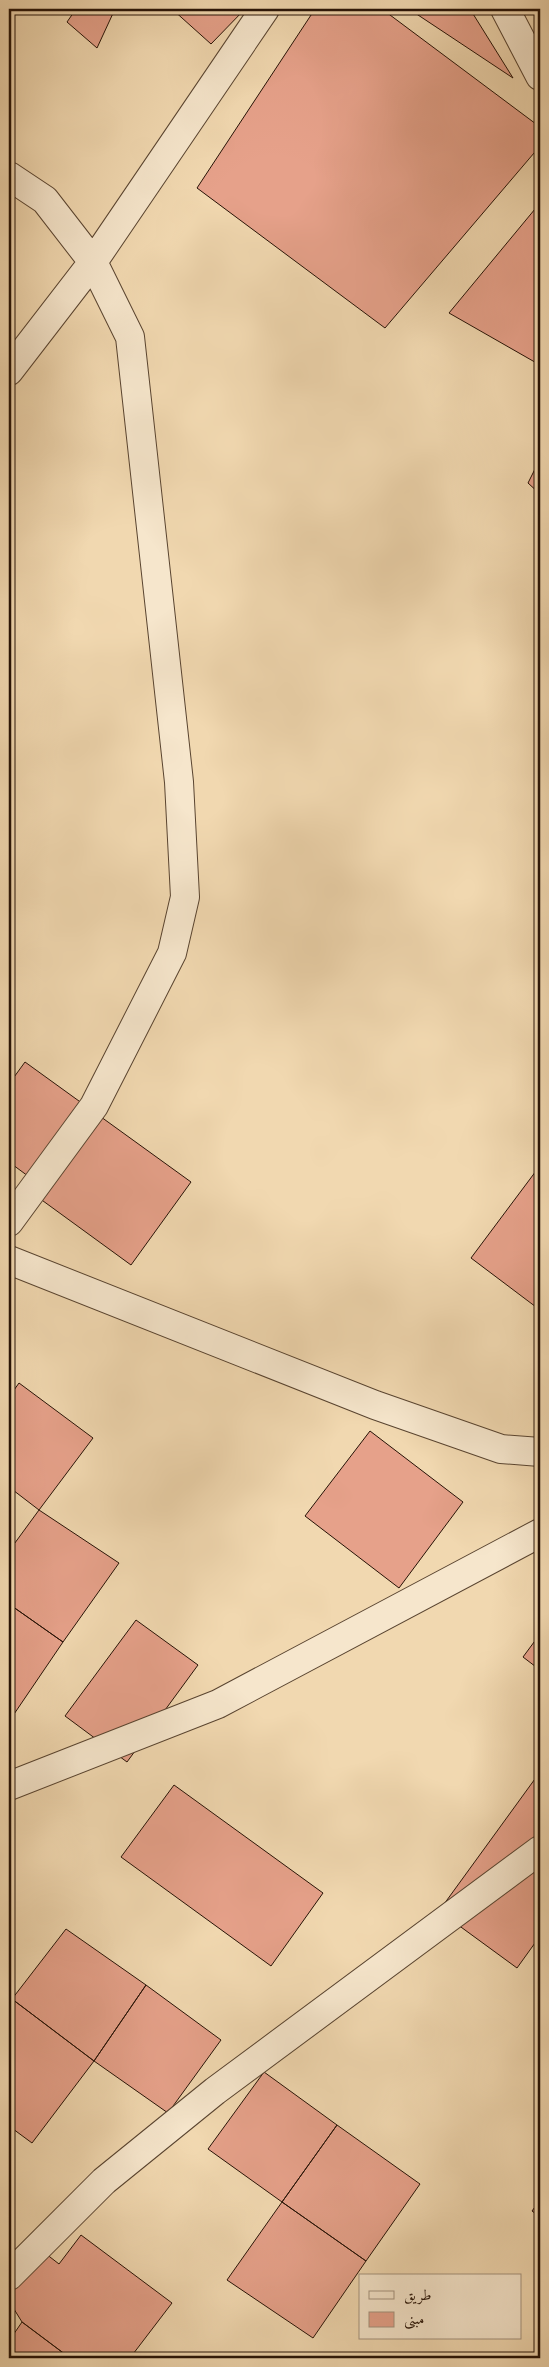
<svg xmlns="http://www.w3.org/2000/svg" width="549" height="2367" font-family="'IM FELL French Canon',Amiri,serif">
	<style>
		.building { fill: #e6a18a; stroke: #261206 }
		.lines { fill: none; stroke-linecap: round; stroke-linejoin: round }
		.minor-casing { stroke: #594430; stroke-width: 30 }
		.minor { stroke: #f6e6cc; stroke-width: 28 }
	</style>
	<rect width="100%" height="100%" fill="#f1d8b0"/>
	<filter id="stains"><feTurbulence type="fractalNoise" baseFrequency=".004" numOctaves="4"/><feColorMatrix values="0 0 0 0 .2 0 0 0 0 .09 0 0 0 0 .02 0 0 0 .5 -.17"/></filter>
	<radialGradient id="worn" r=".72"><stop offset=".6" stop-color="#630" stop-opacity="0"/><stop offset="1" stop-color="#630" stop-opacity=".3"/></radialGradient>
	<path class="building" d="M76,9H115L97,48L67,22Z
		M172,9H245L211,44Z
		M315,9H382L540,127V146L385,328L197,188Z
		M409,9H470L513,78Z
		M540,203V365L449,313Z
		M540,459V494L528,483Z
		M25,1062L191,1182L131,1265L39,1198L32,1179L9,1162V1084Z
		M536,1171L540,1174V1310L471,1258Z
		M19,1383L93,1438L39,1510L9,1487V1397Z
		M370,1431L463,1502L399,1588L305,1516Z
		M39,1510L119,1563L63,1642L9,1604V1551Z
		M9,1604L63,1642L10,1720L9,1718Z
		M136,1620L198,1665L127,1762L65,1716Z
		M540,1634V1670L523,1657Z
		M540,1772V1936L517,1968L439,1911Z
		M174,1785L323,1893L271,1966L121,1857Z
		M66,1929L146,1985L94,2061L12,1999Z
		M146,1985L221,2040L168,2113L94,2061Z
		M12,1999L94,2061L32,2143L9,2126V2003Z
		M264,2072L337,2125L282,2202L208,2149Z
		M337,2125L420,2184L366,2261L282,2202Z
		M540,2200V2217L532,2211Z
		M282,2202L366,2261L313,2338L227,2280Z
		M81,2235L172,2303L130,2358H70L22,2322L9,2301V2294L41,2250L59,2264Z
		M22,2322L70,2358H9V2341Z"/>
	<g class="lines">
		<defs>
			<path id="minor" d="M505,9L540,76
				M9,176L45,200L93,262L130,337L179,782L185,897L172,953L94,1106L9,1222
				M9,371L93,262L265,9
				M9,1260L375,1405L501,1449L540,1452
				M9,1786L218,1704L540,1533
				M9,2276L104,2181L215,2091L540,1850"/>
		</defs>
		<use href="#minor" class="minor-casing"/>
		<use href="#minor" class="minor"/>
	</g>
	<rect width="549" height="2367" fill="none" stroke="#f1d8b0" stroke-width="30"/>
	<rect x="10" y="10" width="529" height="2347" fill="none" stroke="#261206" stroke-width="2.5"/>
	<rect x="15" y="15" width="519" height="2337" fill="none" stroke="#261206"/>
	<rect x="359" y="2274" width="162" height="65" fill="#f6e6cc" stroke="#a3917d"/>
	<rect x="369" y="2291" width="25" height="8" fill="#f6e6cc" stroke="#a3917d"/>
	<text x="404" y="2300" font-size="15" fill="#261206">طريق</text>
	<rect x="369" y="2312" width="25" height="15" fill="#e6a18a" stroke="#a3917d"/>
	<text x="404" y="2324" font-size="15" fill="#261206">مبنى</text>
	<rect width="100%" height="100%" filter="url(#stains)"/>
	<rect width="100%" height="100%" fill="url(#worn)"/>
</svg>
